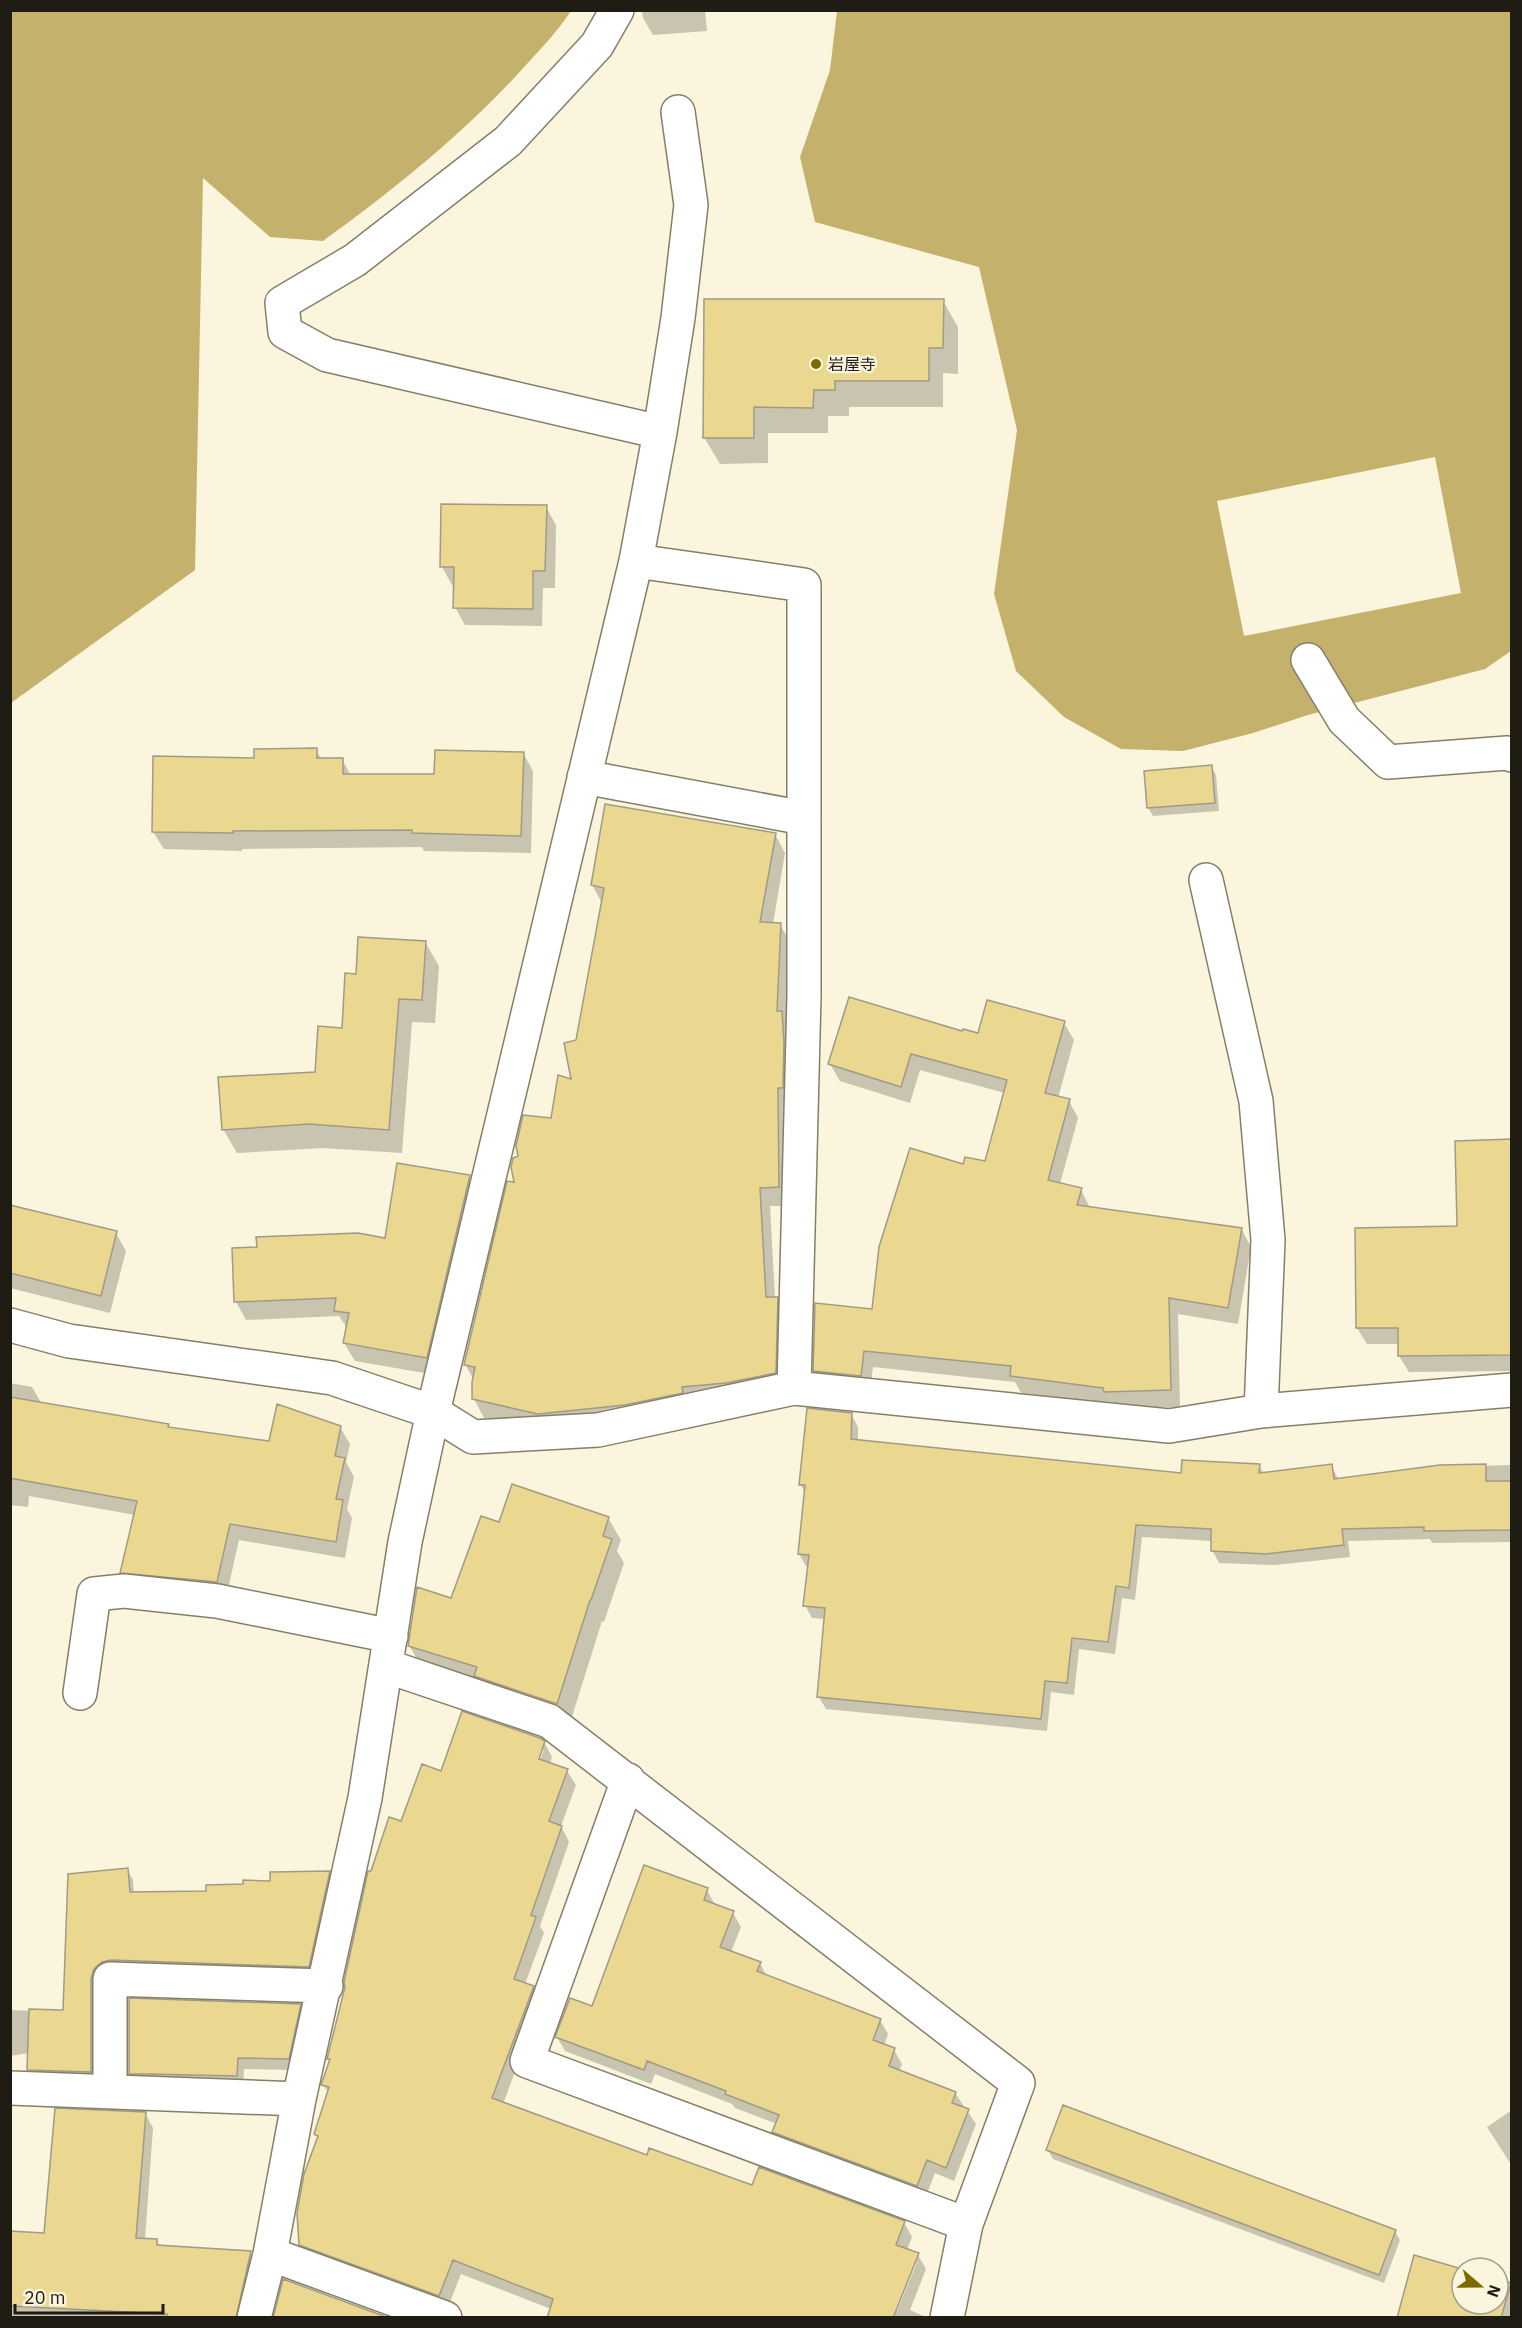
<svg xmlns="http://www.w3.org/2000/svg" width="1522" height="2328" font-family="'IBM Plex Sans','Noto Sans JP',sans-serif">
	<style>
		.forest { fill: #c4b26c; fill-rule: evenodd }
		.shadow { fill: #0003; fill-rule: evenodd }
		.building { fill: #ead790; stroke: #a19b85; stroke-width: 1.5 }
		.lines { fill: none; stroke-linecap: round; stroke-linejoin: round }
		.minor-casing { stroke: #857f69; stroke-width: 36 }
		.minor { stroke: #fff; stroke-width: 33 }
		.poi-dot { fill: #7e6800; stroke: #fbf5dd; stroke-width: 2 }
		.labels { text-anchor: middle; stroke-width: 4.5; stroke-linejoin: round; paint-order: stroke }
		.poi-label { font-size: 16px; fill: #1f1c14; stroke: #fbf5dd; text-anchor: start }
	</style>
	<rect width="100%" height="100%" fill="#fbf5dd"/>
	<path class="forest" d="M11,10L571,11C555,35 535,55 515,77C456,140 392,191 323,241L270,237L203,178L195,570L11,703Z
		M837,11H1511V651L1485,669L1308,715L1253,733L1183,751L1121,749L1064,717L1016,671L994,594L1017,430L979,267L815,222L800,157L830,70ZM1435,457L1461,593L1244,636L1217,501Z"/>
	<path class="shadow" d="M642,10H705L707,31L653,35L643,18Z
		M705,300L943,301L958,327V374L943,373V407H849V416H828V433H768V463L720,464L704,437Z
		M546,507L556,525L555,588H543L542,626L465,625L455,607V585H452L442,567Z
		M316,750L322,760L342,759L351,776H435L523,753L533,771L531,853L424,851L422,847L242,849V851L164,849L153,832L255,760Z
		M1211,766L1216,775L1219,811L1153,816L1148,808Z
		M775,834L785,853L773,924L780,925L791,943L789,1206H770L775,1298H777L787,1317L786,1391L549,1432L484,1418L474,1399V1380L465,1364L516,1184L520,1158L552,1120L573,1082L577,1042L602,903L592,885Z
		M425,942L439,966L435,1023L412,1022L402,1153L323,1148L237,1153L223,1129L316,1073L343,1029L357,975Z
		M1064,1023L1074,1040L1058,1098L1069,1101L1078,1118L1060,1184L1081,1190L1090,1208L1242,1230L1251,1247L1238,1324L1178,1314L1180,1407L1115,1408L1112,1404L1021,1393L1015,1382L873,1367L870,1392L825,1388L815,1371L874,1310L964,1166L986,1163L1005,1093L920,1070L910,1103L840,1081L830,1064L963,1033L980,1035Z
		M1512,1141V1371L1409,1372L1399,1356V1344H1367L1357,1328L1459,1227Z
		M469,1177L480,1194L436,1375L355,1361L344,1343L347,1328L339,1316L246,1320L236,1302L233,1250L386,1239Z
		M10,1207L116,1233L126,1251L110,1313L10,1288Z
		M10,1383L32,1387L42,1404L168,1425L170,1429L270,1443L340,1427L350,1444L346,1462L354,1477L347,1509L352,1518L345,1558L239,1540L226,1598L132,1589L122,1572L135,1515L29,1496L28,1507L10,1505Z
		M851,1414L858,1427V1441L1182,1475L1259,1465L1264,1474L1331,1466L1339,1480L1440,1467L1512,1465V1542L1432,1543L1430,1539L1348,1541L1350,1557L1275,1565L1219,1563L1212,1550V1541L1142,1537L1135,1600L1122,1598L1115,1654L1079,1649L1074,1695L1051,1692L1047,1731L826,1709L819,1697L826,1619L812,1618L805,1605L809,1566H806L799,1554L805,1493L801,1485Z
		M608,1518L621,1540L617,1551L624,1563L604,1622L602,1621L569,1726L422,1668L409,1645L452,1599L500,1524Z
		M544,1742L552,1757L550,1764L567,1771L576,1785L561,1826L569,1842L540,1926L544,1933L525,1984L533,1987L541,2002L503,2104L648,2157L753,2187L904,2222L912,2237L907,2250L918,2255L926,2269L910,2310L928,2318H548L551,2309L461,2274L447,2310L309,2259L300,2244L318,2139L316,2134L329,2094L323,2084L331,2062L329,2059L372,1873L402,1823L442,1773ZM541,1749H544L538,1767L536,1766ZM914,2262H917L897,2311L895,2310Z
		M127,1869L133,1880L134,1894L208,1892L329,1873L335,1883L314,1977L117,1971L97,2083L35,2080L29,2070V2053L10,2056V2010L64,2012Z
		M707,1890L715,1905L733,1913L741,1927L731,1952L760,1963L767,1977L880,2020L888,2034L884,2046L894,2050L902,2064L899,2072L955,2093L976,2124L954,2181L935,2173L925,2199L782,2146L774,2132L777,2124L735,2108L732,2104L655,2074L651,2084L565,2051L557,2037L593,2008Z
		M300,2005L307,2017L295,2070L244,2069L243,2088L137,2086L130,2073Z
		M1512,2110V2166L1487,2127Z
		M145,2113L153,2128L145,2240H156L160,2247L250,2253L259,2267L246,2318H10V2232L45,2234Z
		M1048,2150L1395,2231L1400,2240L1384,2283L1053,2159Z
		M1462,2270V2304H1498V2281L1512,2284V2318H1399Z"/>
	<path class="building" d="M704,299H944L943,348H929V381H835V390H814L813,408L754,407V438H703Z
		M441,504L547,505L545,571H533V609L453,608L454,567H440Z
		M317,748V758H343V774H434L435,750L524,752L521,836L412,833V830L233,831V833L152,832L153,756L254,758V749Z
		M1212,765L1215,803L1147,808L1144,771Z
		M605,804L776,833L760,922L781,923L777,1011H782L784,1042L783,1088H778L779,1187L760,1188L766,1297H778L776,1373L726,1383L682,1387L683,1393L625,1405L538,1414L472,1399V1382L475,1367L464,1365L507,1181L514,1182L511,1167L513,1158L518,1156L516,1146L523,1115L551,1118L558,1075L571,1079L564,1043L576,1040L604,888L591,885Z
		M358,937L426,941L422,1000L399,999L389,1130L309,1124L222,1130L218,1077L315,1072L318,1026L342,1028L345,973L356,974Z
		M849,997L962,1031L963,1029L978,1033L987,1000L1065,1021L1045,1093L1070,1099L1048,1180L1082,1188L1077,1205L1242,1228L1228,1308L1169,1298L1171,1390L1104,1392L1103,1388L1010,1376L1011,1366L864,1351L861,1376L813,1371L815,1303L872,1309L879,1247L910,1148L963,1164L965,1157L985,1161L1007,1080L911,1054L901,1087L828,1064Z
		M1512,1139V1355L1398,1356V1328H1356L1355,1228L1457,1226L1455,1141Z
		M397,1163L470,1175L427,1358L343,1343L349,1313L334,1311L336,1298L234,1302L232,1248L257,1247L256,1237L358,1233L385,1238Z
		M10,1205L117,1231L101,1296L10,1273Z
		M10,1397L169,1424L168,1427L269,1441L277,1404L341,1426L335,1456L345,1458L336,1499L343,1500L336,1542L230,1524L217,1582L120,1573L137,1501L10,1478Z
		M807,1408L852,1413L851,1439L1181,1473L1182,1460L1260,1464L1259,1473L1332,1464L1334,1479L1440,1465L1486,1464V1481H1512V1530L1424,1531V1527L1342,1529L1344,1545L1266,1554L1211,1551V1529L1136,1525L1129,1588L1116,1586L1108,1642L1072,1638L1067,1683L1045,1681L1041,1719L817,1697L825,1608L803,1606L809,1555L798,1554L805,1485H799Z
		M512,1484L609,1517L603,1536L612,1539L591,1600H590L557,1704L474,1676L477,1667L408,1646L417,1587L451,1598L481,1516L499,1522Z
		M462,1711L540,1738L545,1741L539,1759L568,1769L549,1821L562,1826L531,1915L536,1917L514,1979L534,1986L492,2098L647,2155L649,2148L752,2185L759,2167L905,2221L896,2245L919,2253L893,2318H547L553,2299L453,2260L439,2296L299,2245L297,2213L304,2174L318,2136L314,2134L329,2087L321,2085L330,2059H327L345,1987L344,1982L368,1871H371L389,1817L401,1821L422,1764L441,1771Z
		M644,1865L708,1888L704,1900L734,1911L720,1947L761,1962L757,1971L881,2019L873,2040L895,2048L889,2066L956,2092L952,2103L969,2109L946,2168L927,2160L917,2186L772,2132L779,2115L725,2094L726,2091L647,2061L644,2070L555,2037L570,1998L592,2006Z
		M128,1868L130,1892L206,1891V1885L243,1884V1880L270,1881V1872L330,1871L309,1967L111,1960L102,1962L94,1969L91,1979V2072L27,2070L29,2009L63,2010L68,1874Z
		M129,1998L301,2004L289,2059L238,2058L237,2076L148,2074H129Z
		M1063,2105L1396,2230L1379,2275L1046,2150Z
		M55,2108L146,2112L136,2238L157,2239V2245L251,2251L236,2318H167V2314L10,2306V2231L44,2233Z
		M1414,2255L1462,2269V2304H1498V2279L1511,2283L1501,2318H1397Z
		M283,2279L389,2318H273Z"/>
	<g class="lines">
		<defs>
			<path id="minor" d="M617,10L597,45L508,141L355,260L282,303L285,332L327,355L660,432
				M678,112L691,205L678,318L660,432L636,561L433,1412L473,1437L598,1430L794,1388L1169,1426L1261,1411L1512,1390
				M636,561L804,585V996L794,1388
				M1308,660L1344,720L1388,762L1507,753L1512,755
				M584,777L804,818
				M1206,880L1256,1101L1268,1240L1261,1411
				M10,1325L69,1341L332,1378L433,1412L405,1542L365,1798L299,2099L270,2254L254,2318
				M386,1666L549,1721L1018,2083L966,2224L947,2318
				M80,1693L94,1594L124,1591L217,1601L391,1636
				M628,1780L527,2061L966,2224
				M10,2088L299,2099
				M110,2090V1979L326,1986
				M270,2254L445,2318"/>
		</defs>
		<use href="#minor" class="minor-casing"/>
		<use href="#minor" class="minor"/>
	</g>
	<circle class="poi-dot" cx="816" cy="364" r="6"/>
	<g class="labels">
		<g class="poi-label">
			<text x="828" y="370">岩屋寺</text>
		</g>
	</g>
	<rect width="1522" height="2328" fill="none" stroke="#1f1c14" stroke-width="24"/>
	<g transform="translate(1480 2286) rotate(110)"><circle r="28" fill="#fbf5dd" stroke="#a39e8d" stroke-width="1.5"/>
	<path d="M0-4.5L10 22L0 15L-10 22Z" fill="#7e6800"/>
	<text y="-9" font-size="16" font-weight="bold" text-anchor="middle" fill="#1f1c14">N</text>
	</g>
	<path d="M15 2304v9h148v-9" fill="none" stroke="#1f1c14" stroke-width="3"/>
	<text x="24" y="2304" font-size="18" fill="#1f1c14" stroke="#fbf5dd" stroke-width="4.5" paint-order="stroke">20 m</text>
</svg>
